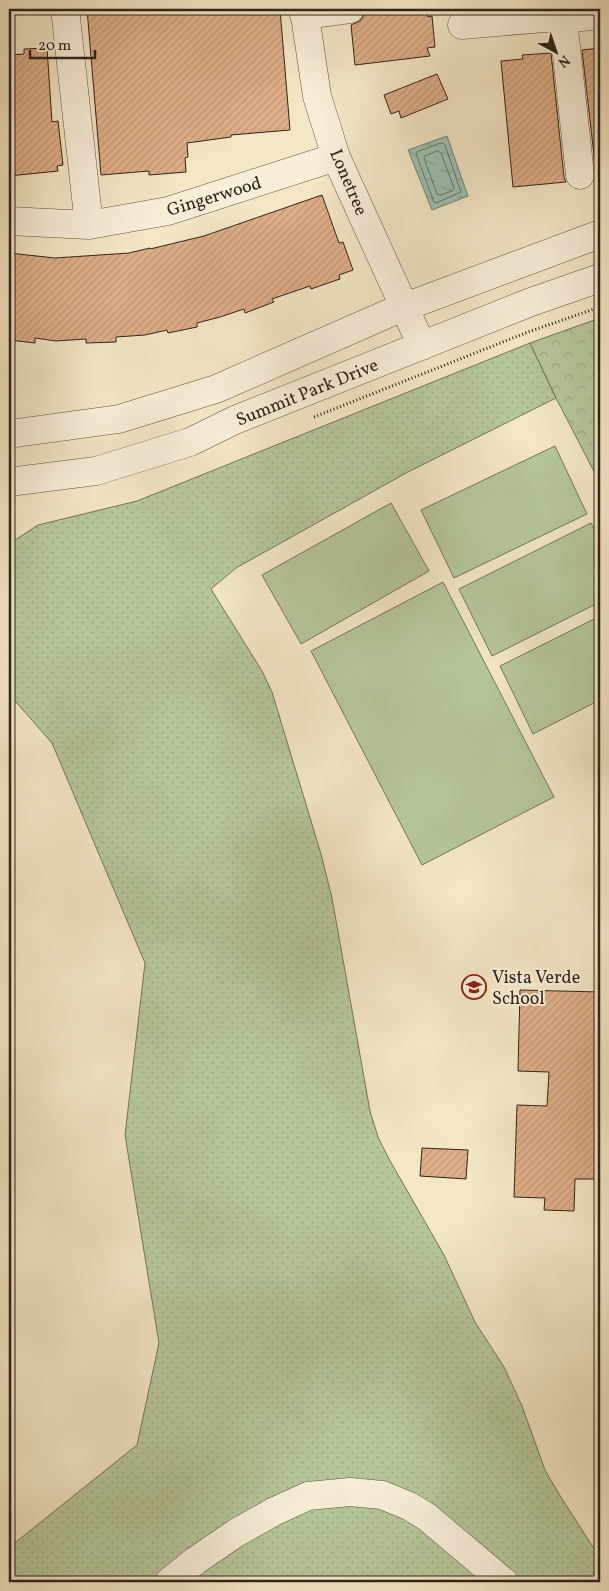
<svg xmlns="http://www.w3.org/2000/svg" width="609" height="1591" font-family="Vollkorn,serif">
	<style>
		.grass { fill: url(#grass-dots); stroke: #72755b }
		.park { fill: url(#park-crowns); stroke: #72755b }
		.pitch { fill: #b5c79a; stroke: #72755b }
		.water { fill: url(#water-ripples); stroke: #708177 }
		.lines { fill: none; stroke-linecap: round; stroke-linejoin: round }
		.shore { stroke: #657268; stroke-width: 1 }
		.building { fill: url(#building-hatch); stroke: #2f231c }
		.minor-casing { stroke: #605446; stroke-width: 29 }
		.path { stroke: #2f231c; stroke-width: 3; stroke-dasharray: 1 2.5; stroke-linecap: butt }
		.minor { stroke: #f7efd9; stroke-width: 28 }
		.labels { text-anchor: middle; stroke-width: 4; stroke-linejoin: round; paint-order: stroke }
		.street-label { font-size: 18px; fill: #2f231c; stroke: #f7efd9 }
		.poi-label { font-size: 18px; fill: #2f231c; stroke: #f7efd9; text-anchor: start }
	</style>
	<defs>
		<pattern id="grass-dots" width="8" height="8" patternUnits="userSpaceOnUse" patternTransform="scale(1.25)"><rect width="8" height="8" fill="#b5c79a"/><path d="M2 2h.1M6 6h.1" fill="none" stroke="#9cab84" stroke-width="1.8" stroke-linecap="round"/></pattern>
		<pattern id="park-crowns" width="20" height="18" patternUnits="userSpaceOnUse" patternTransform="scale(1.25)"><rect width="20" height="18" fill="#b5c79a"/><path d="M2 6a3 3 0 1 1 6 0M12 15a3 3 0 1 1 6 0" fill="none" stroke="#9cab84"/></pattern>
		<pattern id="water-ripples" width="26" height="14" patternUnits="userSpaceOnUse" patternTransform="scale(1.25)"><rect width="26" height="14" fill="#9bc0b3"/><path d="M2 4q2-2 4 0t4 0M15 11q2-2 4 0t4 0" fill="none" stroke="#7f9c91"/></pattern>
		<pattern id="building-hatch" width="6" height="6" patternUnits="userSpaceOnUse" patternTransform="scale(1.25)"><rect width="6" height="6" fill="#dfaf87"/><path d="M-1 1l2-2M0 6l6-6M5 7l2-2" fill="none" stroke="#c09674"/></pattern>
	</defs>
	<rect width="100%" height="100%" fill="#f3e7c5"/>
	<filter id="stains"><feTurbulence type="fractalNoise" baseFrequency=".004" numOctaves="4"/><feColorMatrix values="0 0 0 0 .2 0 0 0 0 .09 0 0 0 0 .02 0 0 0 .5 -.17"/></filter>
	<radialGradient id="worn" r=".72"><stop offset=".6" stop-color="#630" stop-opacity="0"/><stop offset="1" stop-color="#630" stop-opacity=".3"/></radialGradient>
	<path class="grass" d="M530,343L556,398L408,472L236,568L211,589L262,671L272,692L321,854L332,898L370,1111L378,1137L389,1159L444,1255L475,1322L504,1367L522,1406L545,1470L559,1494L600,1558V1582H9V1544L16,1542L137,1445L159,1343L125,1135L145,963L52,743L9,694V544L38,525L137,501Z"/>
	<path class="park" d="M600,318V483L556,398L530,343Z"/>
	<path class="pitch" d="M555,446L587,514L454,578L421,510Z
		M391,503L429,571L301,644L262,575Z
		M591,523L600,541V602L492,656L459,589Z
		M443,582L554,797L422,865L311,651Z
		M600,616V700L533,734L500,666Z"/>
	<path class="water" d="M447,136L468,196L432,210L408,150Z"/>
	<g class="lines">
		<path class="shore" d="M442,143L445,145L461,192L436,203L434,202L416,154L417,152Z
			M438,151L441,153L454,188L452,191L440,195L437,194L424,158L425,156Z"/>
	</g>
	<path class="building" d="M87,9H173V11L197,9H280L290,130L231,135V137L187,143L188,157L185,158L186,172L149,175V171L101,175Z
		M382,9H427L428,17L432,16L435,47L427,48L430,56L355,65L351,25L360,21L364,15L365,11Z
		M47,48L52,122L58,121L63,165L57,166L58,171L9,176V55L24,54V49Z
		M600,48V179H595L596,173L582,50Z
		M551,53L564,177L566,182L513,187L501,61L523,59L522,55Z
		M437,74L448,99L401,118L399,111L391,114L384,95Z
		M322,195L339,243L343,242L353,270L339,275L340,279L311,289L310,286L272,299L274,302L245,313L244,309L220,317L197,323V327L168,333L167,330L145,335L116,337V342L86,343V339L56,341L35,338V343L9,340V253L55,258L129,253L150,248V249L204,236Z
		M520,990L600,992V1179H575L574,1211L544,1210L545,1198L514,1197L517,1105L547,1106L549,1072L518,1071Z
		M422,1148L468,1150L466,1179L420,1176Z"/>
	<g class="lines">
		<defs>
			<path id="minor" d="M65,9L89,225
				M304,9L317,96L336,157L422,346
				M304,15L350,9
				M563,19L580,175
				M462,25L544,18L563,19L600,15
				M9,221L89,225L168,211L336,157
				M9,434L119,419L216,389L394,311L600,234
				M9,482L96,471L190,442L235,420L531,302L600,278
				M169,1582L195,1561L236,1533L273,1512L308,1496L350,1492L382,1495L409,1506L427,1517L504,1582"/>
		</defs>
		<use href="#minor" class="minor-casing"/>
		<path class="path" d="M314,417L528,332L600,307"/>
		<use href="#minor" class="minor"/>
	</g>
	<defs>
		<symbol id="school-ring" viewBox="-11 -11 22 22"><circle r="9.5" fill="#f7efd9" stroke="#8f2418" stroke-width="1.5"/><path d="M0-5L7-2L0 1L-7-2ZM-4 1L0 2.5L4 1V4Q0 6-4 4Z" fill="#8f2418"/></symbol>
	</defs>
	<g fill-rule="evenodd">
		<use href="#school-ring" x="460" y="973" width="28" height="28"/>
	</g>
	<g class="labels">
		<g class="street-label">
			<text transform="translate(349 182) rotate(67)" y="6">Lonetree</text>
			<text transform="translate(214 196) rotate(-17)" y="6">Gingerwood</text>
			<text transform="translate(307 392) rotate(-22)" y="6">Summit Park Drive</text>
		</g>
		<g class="poi-label">
			<text x="492" y="983">Vista Verde<tspan x="492" dy="21">School</tspan></text>
		</g>
	</g>
	<rect width="609" height="1591" fill="none" stroke="#f3e7c5" stroke-width="30"/>
	<rect x="10" y="10" width="589" height="1571" fill="none" stroke="#2f231c" stroke-width="2.5"/>
	<rect x="15" y="15" width="579" height="1561" fill="none" stroke="#2f231c"/>
	<g transform="translate(556 52) rotate(140)" stroke="#f7efd9" stroke-width="4" paint-order="stroke">
	<path d="M0-4L9 19L0 12L-9 19Z" fill="#2f231c"/>
	<text y="-8" font-size="14" font-weight="bold" text-anchor="middle" fill="#2f231c">N</text>
	</g>
	<path d="M30 50v8h65v-8" fill="none" stroke="#2f231c" stroke-width="2.5"/>
	<text x="38" y="50" font-size="15" fill="#2f231c" stroke="#f7efd9" stroke-width="4" paint-order="stroke">20 m</text>
	<rect width="100%" height="100%" filter="url(#stains)"/>
	<rect width="100%" height="100%" fill="url(#worn)"/>
</svg>
